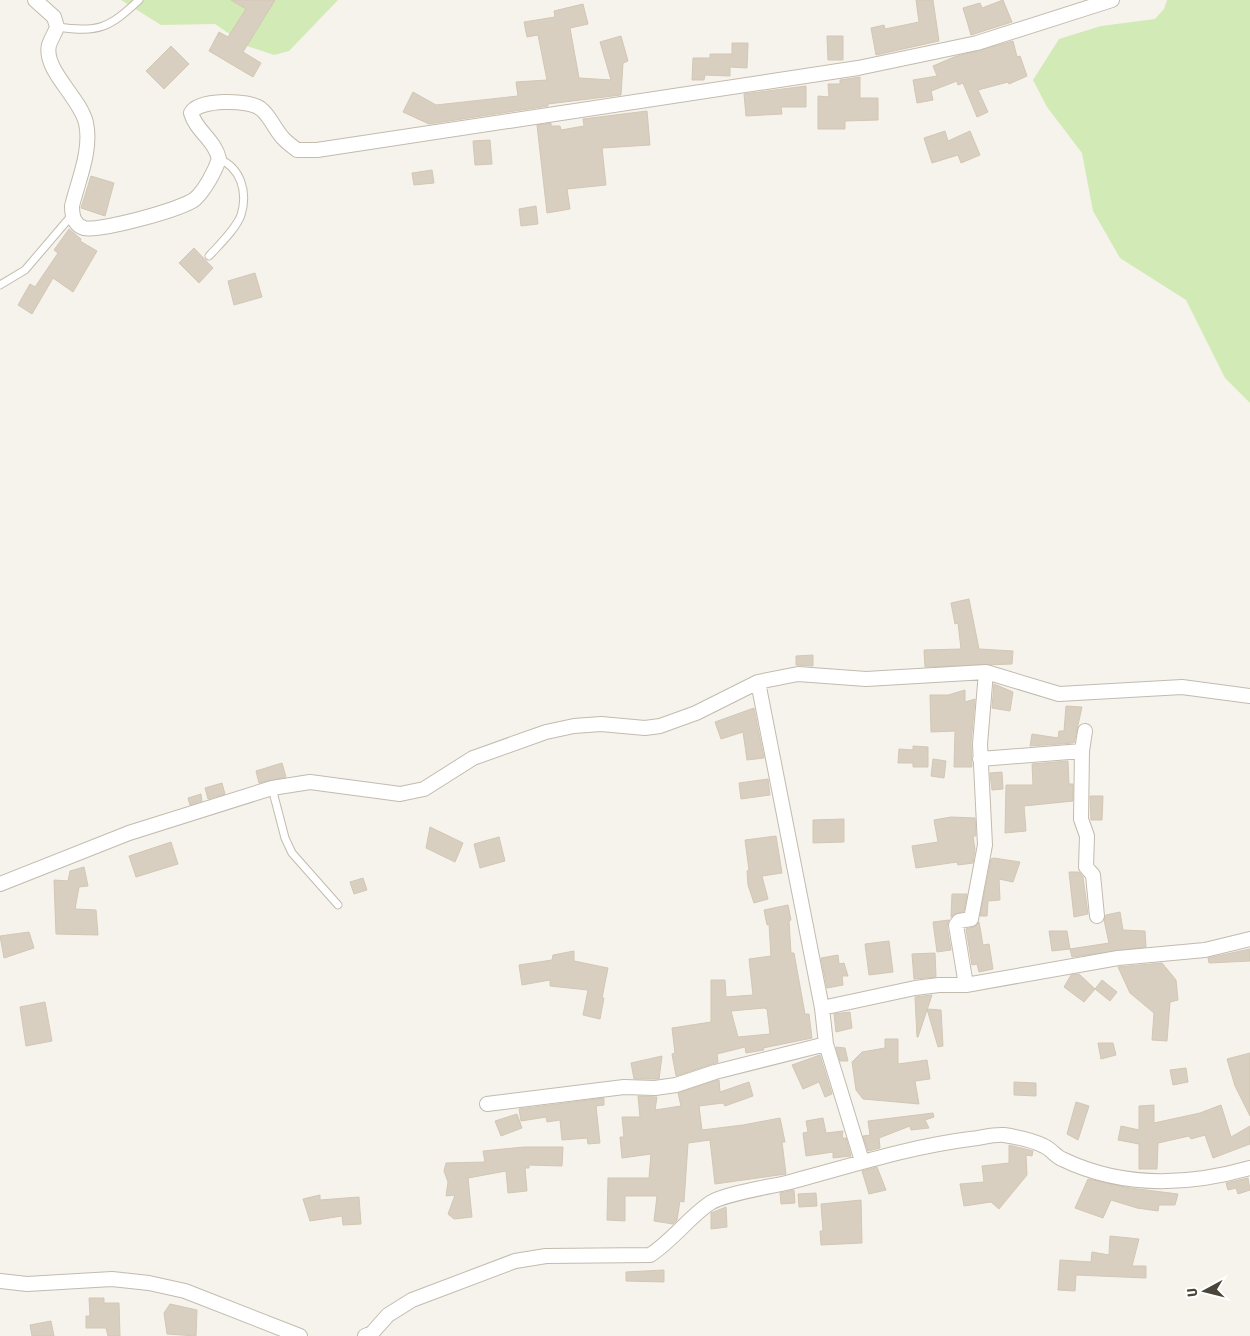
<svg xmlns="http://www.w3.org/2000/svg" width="1250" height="1336" font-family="'Asap Condensed',sans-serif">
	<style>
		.green { fill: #d2eab5 }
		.building { fill: #d8cfc1; stroke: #d3c7b4; fill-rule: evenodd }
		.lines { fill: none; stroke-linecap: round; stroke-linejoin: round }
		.service-casing { stroke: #c2bbae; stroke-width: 9 }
		.minor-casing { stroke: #c2bbae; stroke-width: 16 }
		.service { stroke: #fff; stroke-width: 7 }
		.minor { stroke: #fff; stroke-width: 14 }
	</style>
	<rect width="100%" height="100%" fill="#f6f3ec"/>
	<path class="green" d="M121,0H338L289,51L274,55L247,46L215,24L161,25Z
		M1167,0H1250V403L1225,378L1186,300L1120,258L1093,211L1082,153L1047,107L1033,80L1059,39L1101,26L1155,19L1164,9Z"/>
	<path class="building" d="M231,0H275L243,52L261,63L253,77L209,51L219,32L228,37L246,9Z
		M916,0H933L939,41L876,55L871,28L884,25L885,29L919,22Z
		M1003,0L1012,22L971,35L963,8L980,3L982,8Z
		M583,4L588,24L570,28L579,78L611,80L600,42L621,36L628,61L623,63L621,95L548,104V106L429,124L403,112L413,92L436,105L518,96L516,82L547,80L538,35L527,37L524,22L555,17L554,11Z
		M827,36H843V60H828Z
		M1013,41L1017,57L1020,56L1027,76L1009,84L1008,82L978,90L988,112L977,117L963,83L958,85L957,81L931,91L933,100L917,103L913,80L937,76L933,66L954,57Z
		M732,43H748L747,68L730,67V76L705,75L704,80H692L693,58H710V54H732Z
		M171,46L189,64L164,89L146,71Z
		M860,77V98H878V120L845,121V129H818V96L829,97L828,84H840V80Z
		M806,86V107H781L782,114L746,116L744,94Z
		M647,111L650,145L602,148L606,185L567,189L570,209L547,213L537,125L551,123V126H560L561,130L584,126L583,119Z
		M945,131L948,141L970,131L980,155L961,163L958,155L932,163L924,138Z
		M490,140L492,164L475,165L473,141Z
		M432,170L434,183L414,185L412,173Z
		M91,176L114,183L105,216L81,208Z
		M536,206L538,224L521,226L519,209Z
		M69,229L81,239L80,241L97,251L73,292L53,278L32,314L18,305L30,284L35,287L58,253L54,250Z
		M194,248L213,268L199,283L179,263Z
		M255,273L262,297L234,305L228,281Z
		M969,599L979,649L1013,651L1012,664L925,667L924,650L961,649L958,623L955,624L951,603Z
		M813,655V666L796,665V656Z
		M994,684L1013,692L1010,711L992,708Z
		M965,690V702L975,699L971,743L972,767H954L955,731L931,732L930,695H948Z
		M1066,706L1082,707L1074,743L1030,746L1032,734L1058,738L1059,731H1064Z
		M754,708L764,758L747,760L743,732L721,739L715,722Z
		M913,746L928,747V767H913V763H898L899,749L913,750Z
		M933,759L946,761L944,778L931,776Z
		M1068,761L1069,784H1073V801L1024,806L1026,831L1005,833L1006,785H1033L1032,764Z
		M282,763L286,777L259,783L256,771Z
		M1002,772L1003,789L992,790L990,773Z
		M768,779L770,795L741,799L739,783Z
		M222,783L225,794L208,799L205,788Z
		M201,794L202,801L190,805L188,798Z
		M1090,796H1103L1102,820H1091Z
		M951,817L975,818L976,836H973L975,849L973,863L958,865L957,862L916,868L912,846L938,842L934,820Z
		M844,819V842L813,843V820Z
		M430,827L463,843L455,862L426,848Z
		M776,836L782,873L762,876L768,899L754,903L748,885L747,871L749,870L745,840Z
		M499,837L505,861L480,868L474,844Z
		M171,842L178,864L136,877L129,856Z
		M994,858L1020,862L1013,882L999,879L1000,900L988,901L987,916H980L991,859Z
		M84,867L88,886L79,887L75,909L96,910L98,935L56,934L54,880L68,881L70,871Z
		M1069,872H1079L1083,877L1088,914L1074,917Z
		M363,878L367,890L354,894L350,882Z
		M952,894H967L964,911L951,917Z
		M788,905L791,920L789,921L791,953H794L805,1014H809L812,1038L763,1048L764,1050L746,1053L745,1047L717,1054L718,1062L676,1076L672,1054L675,1053L672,1028L711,1022V980H725L726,997L753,995L749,959L771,956L769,924L767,925L764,910ZM764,1008L767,1009L770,1034L738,1037L731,1011Z
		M1120,912L1123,930L1145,931L1146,947L1072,957L1070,949L1109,943L1104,920L1106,915Z
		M949,920L947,926L951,950L937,952L933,922Z
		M979,922L983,945L989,944L993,969L979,972L977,964L972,965L966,929L973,927Z
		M1049,931H1067L1070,949L1052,951Z
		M29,932L34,948L4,958L0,936Z
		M889,941L893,972L869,975L865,944Z
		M1250,949V961L1209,963L1208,958Z
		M574,951V961L608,968L602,998H604L600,1019L583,1015L588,990L550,986V980L522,985L519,965L552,960L553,955Z
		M935,953L936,977L914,979L912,954Z
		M838,955L839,964L844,963L848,976H842L843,985L827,988L821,958Z
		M1162,963L1176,980L1178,1000L1170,1002L1167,1041L1152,1040L1154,1013L1130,993L1118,967Z
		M1079,974L1095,989L1084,1002L1064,987L1071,975Z
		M1102,980L1117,992L1110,1001L1095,989Z
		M932,995L918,1037H917L915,997Z
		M45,1002L52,1041L26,1046L20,1007Z
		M927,1009L941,1010L943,1046L938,1047Z
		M850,1012L852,1028L836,1032L834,1014Z
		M885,1039H898V1064L927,1060L930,1079L915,1081L919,1104L863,1099L856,1090L852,1062L862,1052L885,1048Z
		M1098,1043H1113L1116,1055L1101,1059Z
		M836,1047L845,1048L848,1061H840Z
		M1250,1053V1116L1235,1086L1227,1059Z
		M820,1055L832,1094L825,1097L819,1082L803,1089L792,1065Z
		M662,1056L659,1079H634L631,1063Z
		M1186,1068L1188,1082L1173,1085L1170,1070Z
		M717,1080H719L720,1092L749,1082L753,1096L725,1106L723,1103L699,1106L702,1130L743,1125L780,1118L785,1142H782L786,1174L715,1184L710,1140L688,1143L684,1202L680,1201L677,1220L673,1224L654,1221L657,1196H625V1221L607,1220L608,1178H649L651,1154L622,1158L620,1137H624L622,1117H640L638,1096L657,1097L655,1110L681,1106L678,1093Z
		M1014,1082L1036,1083V1096L1014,1095Z
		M604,1098V1105L596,1106L600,1143L588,1144L587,1138L562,1140L560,1120L547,1122L546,1117L521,1121L519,1109Z
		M1076,1102L1089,1106L1078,1140L1067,1134Z
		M1154,1105V1123L1200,1113L1221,1105L1231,1137L1250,1126V1144L1213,1158L1205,1135L1191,1139L1189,1136L1158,1143L1157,1169H1139V1144L1118,1140L1121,1126L1139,1130V1106Z
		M933,1113L934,1117L925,1120L929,1128L911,1130L910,1126L879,1138L880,1148L868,1151L863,1136L870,1135L868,1121Z
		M517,1114L522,1128L501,1136L495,1121Z
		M823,1118L826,1133L843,1131L842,1138H846L851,1156L833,1158V1152L806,1156L803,1133L808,1132L806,1121Z
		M1009,1145L1033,1151L1032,1156L1026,1155L1027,1175L999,1209L991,1202L964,1206L960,1184L984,1182L982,1166L1009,1163Z
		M524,1147H563L562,1166L529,1165V1168H525L527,1191L508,1193L506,1171L468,1178L472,1217L454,1219L448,1214L455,1195L446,1196L448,1182L444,1171L446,1163L485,1162L483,1151Z
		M877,1167L886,1190L869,1194L862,1171Z
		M1248,1178L1250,1190L1238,1194L1236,1188L1228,1190L1226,1183Z
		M1088,1179L1130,1188L1178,1194L1175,1205H1159L1158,1211L1137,1208L1111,1200L1103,1218L1075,1208Z
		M794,1190L795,1203L781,1204L780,1193Z
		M816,1193L817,1206L799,1207L798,1194Z
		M320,1195V1200L359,1197L361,1224L343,1225L342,1216L310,1221L303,1199Z
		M861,1200L862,1243L821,1245L820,1231H823L821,1204Z
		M726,1207L727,1227L711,1229V1213Z
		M1110,1236L1139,1239L1132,1266H1146V1278L1076,1275L1075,1291L1058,1290L1060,1260L1091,1262L1092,1252L1109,1255Z
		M664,1270V1282L626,1281V1272Z
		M89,1298H104V1303H119L120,1336H108L106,1328H86V1316H90Z
		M170,1304L197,1310L196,1336L167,1334L164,1313Z
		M51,1321L54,1336H32L30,1325Z"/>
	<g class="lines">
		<defs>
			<path id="service" d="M57,27C99,33 109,28 139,0
				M209,256C219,245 236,229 241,215C248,192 241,168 219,159
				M0,285L25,270L72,215
				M272,788L285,838L292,853L338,905"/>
			<path id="minor" d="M35,0L54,17L57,27C55,33 51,39 49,45C43,70 80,97 86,123C92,150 78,181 72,206C72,216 74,225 84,228C99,232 183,209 195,199C205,190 215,171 219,159C215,140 196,131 191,113C198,99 249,99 261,109C270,116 274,128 282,137C286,142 292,146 297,150H317L858,68L977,43L1112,0
				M758,682L822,1008L826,1044L862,1161
				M1085,731L1082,751L1081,819L1087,836L1086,867L1093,875L1097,916
				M980,759L1082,751
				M0,884L129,833L272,788L310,782L400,794L424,789L473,758L546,732L574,726L601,724L645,728L660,726L696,713L758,682L798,674L866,679L986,672L1059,694L1182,687L1250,696
				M966,985L956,925L959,921L971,919L985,845L980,744L986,672
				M822,1008L915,988L939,985H966L1118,958L1205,950L1250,939
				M487,1104L624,1087L655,1088L676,1085L715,1072L826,1044
				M0,1281L27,1284L112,1279L149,1283L185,1291L300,1336
				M365,1336L372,1333L388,1315L412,1300L515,1261L546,1256L650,1255C672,1241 688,1218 710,1203C724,1194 768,1187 786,1183C847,1167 907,1147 970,1139C981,1138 993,1134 1004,1135C1017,1137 1032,1140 1044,1146C1051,1149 1055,1156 1062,1159C1122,1188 1187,1186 1250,1168"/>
		</defs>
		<use href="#service" class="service-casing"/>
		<use href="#minor" class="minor-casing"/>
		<use href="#service" class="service"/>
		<use href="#minor" class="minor"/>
	</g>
	<g transform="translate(1205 1291) rotate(263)" stroke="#ffffff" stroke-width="4" paint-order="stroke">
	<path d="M0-4L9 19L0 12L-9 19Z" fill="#4b4439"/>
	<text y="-8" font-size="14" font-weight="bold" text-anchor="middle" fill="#4b4439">U</text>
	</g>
</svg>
